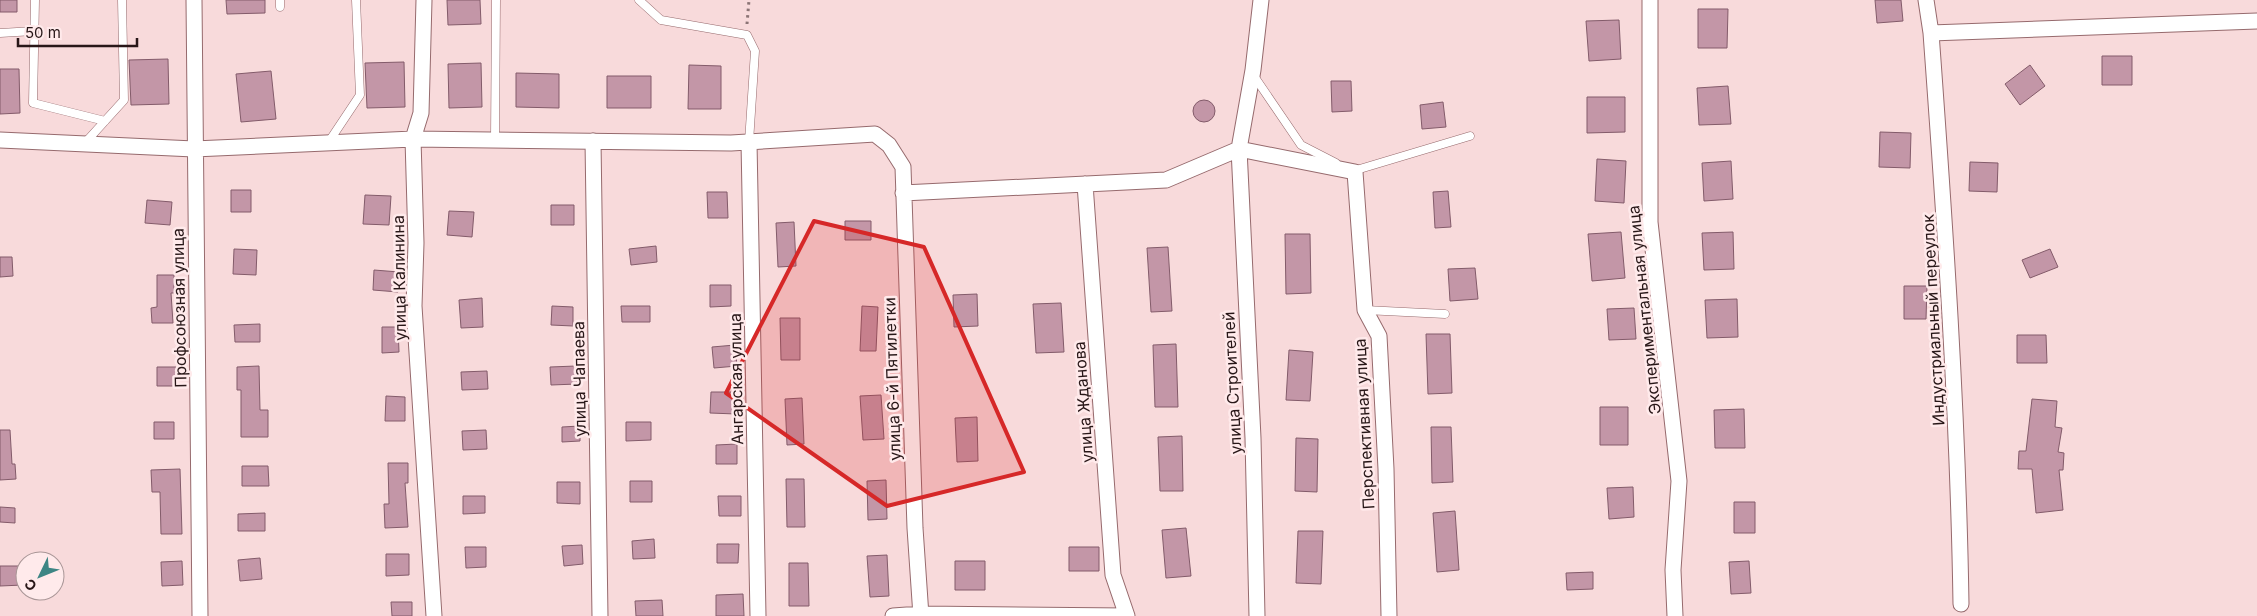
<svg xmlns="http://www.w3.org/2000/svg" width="2257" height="616" font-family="Inter,sans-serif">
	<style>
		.building { fill: #c396a7; stroke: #835b6a }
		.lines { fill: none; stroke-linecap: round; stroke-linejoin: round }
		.lane-casing { stroke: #966a6d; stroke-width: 9 }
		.street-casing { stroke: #966a6d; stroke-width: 17 }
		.path { stroke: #8b7475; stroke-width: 3; stroke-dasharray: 2.5 4; stroke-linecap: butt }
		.lane { stroke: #fff; stroke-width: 8 }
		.street { stroke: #fff; stroke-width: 15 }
		.marked { fill: #d62828; fill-opacity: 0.2; stroke: #d62828; stroke-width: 4; stroke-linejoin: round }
		.labels { text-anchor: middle; stroke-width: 5; stroke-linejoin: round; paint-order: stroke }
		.street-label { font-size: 16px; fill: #281718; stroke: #ffeaeb }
	</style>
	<rect width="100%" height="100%" fill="#f8dadb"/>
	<path class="building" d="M0,0H17V12H0Z
		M226,0H265V13L227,14Z
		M447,0H480L481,24L448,25Z
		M1875,0H1901L1903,21L1877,23Z
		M1698,9H1728L1727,48H1698Z
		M1619,20L1621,59L1589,61L1586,21Z
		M2102,56H2132V85H2102Z
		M168,59L169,104L131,105L129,60Z
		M404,62L405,107L367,108L365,63Z
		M481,63L482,107L449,108L448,64Z
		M689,65L721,66V109H688Z
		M2030,65L2045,86L2020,105L2005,84Z
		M0,69H19L20,113L0,114Z
		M271,71L276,119L241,122L236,74Z
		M516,73L559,74V108L516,107Z
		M607,76H651V108H607Z
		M1331,81H1351L1352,111L1332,112Z
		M1728,86L1731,124L1699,125L1697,88Z
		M1587,97H1625V132L1587,133Z
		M1193 111a11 11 0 1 1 22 0a11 11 0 1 1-22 0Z
		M1443,102L1446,127L1422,129L1420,105Z
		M1880,132L1911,133L1910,168L1879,167Z
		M1597,159L1626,161L1624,203L1595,201Z
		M1731,161L1733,199L1704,201L1702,163Z
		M1970,162L1998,163L1997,192L1969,191Z
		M231,190H251V212H231Z
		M1448,191L1451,227L1435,228L1433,192Z
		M707,192H727L728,218H708Z
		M365,195L391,196L389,225L363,224Z
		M147,200L172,202L170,225L145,223Z
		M551,205H574V225H551Z
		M449,211L474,212L472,237L447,235Z
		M845,221H871V240H845Z
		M794,222L796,266L778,267L776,223Z
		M1621,232L1625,278L1592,281L1588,234Z
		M1733,232L1734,269L1704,270L1702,233Z
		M1285,234H1310L1311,293L1286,294Z
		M656,246L657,262L631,265L629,249Z
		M1168,247L1172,311L1151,312L1147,248Z
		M234,249L257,250L256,275L233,274Z
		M2050,249L2058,267L2030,278L2022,260Z
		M0,257H12L13,276L0,277Z
		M1475,268L1478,299L1450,301L1448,269Z
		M374,270L399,272L398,292L373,290Z
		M157,275H174V293H171L173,323H152L151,308L157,307Z
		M710,285H731V306L710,307Z
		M1904,286H1927L1926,319H1904Z
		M977,294L978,326L954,327L953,295Z
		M482,298L483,327L461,328L459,300Z
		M1737,299L1738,337L1707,338L1705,300Z
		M1061,303L1064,352L1036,353L1033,304Z
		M552,306L573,307V326L551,325Z
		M621,306H650V322H622Z
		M862,306L878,307L876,351H860Z
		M1634,308L1636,339L1609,340L1607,309Z
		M780,318H800V360H781Z
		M260,324V342H235L234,325Z
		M382,327H398L399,352L382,353Z
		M1426,334H1450L1452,393L1428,394Z
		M2017,335H2046L2047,363H2017Z
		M1176,344L1178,407H1155L1153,345Z
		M735,345L737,366L714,368L712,347Z
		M1289,350L1313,352L1310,401L1286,400Z
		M259,366L260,410H268V437H241V390H237V367Z
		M576,366L577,384L551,385L550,367Z
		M157,367H176L175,386H157Z
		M487,371L488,389L462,390L461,372Z
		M711,392H736V414L710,413Z
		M881,395L884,439L863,440L860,396Z
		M386,396L405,397V421H385Z
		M802,398L804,444L787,445L785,399Z
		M2032,399L2057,401L2055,427L2062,428L2058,452L2064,453L2063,470H2059L2063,510L2036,513L2032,469H2018L2019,451H2026Z
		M1600,407H1628V445H1600Z
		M1744,409L1745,448H1715L1714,410Z
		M977,417L978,461L957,462L955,418Z
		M154,422H174V439H154Z
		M626,422H651V440L626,441Z
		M580,426V441L562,442V427Z
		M1431,427H1451L1453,482L1432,483Z
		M0,430H10L12,464H15L16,479L0,480Z
		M486,430L487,449L463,450L462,431Z
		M1182,436L1183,491H1160L1158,437Z
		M1296,438L1318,439L1317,492L1295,491Z
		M737,444V464H716V445Z
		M388,463H408V483H405L408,527L385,528L384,504H389Z
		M242,466H268L269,486H242Z
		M180,469L182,534H161L160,492H152L151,470Z
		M786,479H804L805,527H787Z
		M886,480L887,519L868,520L867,481Z
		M630,481H652V502H630Z
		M557,482H580V504L557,503Z
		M1633,487L1634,517L1609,519L1607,488Z
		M463,496H485V513L463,514Z
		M718,496H741V516H719Z
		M1734,502H1755V533H1734Z
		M0,507L15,508V523L0,522Z
		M1455,511L1459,570L1437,572L1433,513Z
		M265,513V531H238V514Z
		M1186,528L1191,576L1166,578L1162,530Z
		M1298,531H1323L1321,584L1296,583Z
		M654,539L655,558L633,559L632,541Z
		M717,544H739L738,563H717Z
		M582,545L583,564L564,566L562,546Z
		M465,547H486V567L466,568Z
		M1069,547H1099V571H1069Z
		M386,554H409V575L386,576Z
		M887,555L889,596L870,597L867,556Z
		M260,558L262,579L240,581L238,560Z
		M182,561L183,585L162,586L161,562Z
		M955,561H985V590H955Z
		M1749,561L1751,593L1731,594L1729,562Z
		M789,563H808L809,606H789Z
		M0,566H23V585L0,586Z
		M1593,572V589L1567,590L1566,573Z
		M743,594L744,616H716V595Z
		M662,600L663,616H636L635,601Z
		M391,602H412V616H392Z"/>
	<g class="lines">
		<defs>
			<path id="lane" d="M35,0L33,103L105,121
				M280,0V7
				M639,0L661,20L747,35L755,51L749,142
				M0,33L34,31
				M1254,76L1301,145L1336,163
				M495,140L496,0
				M328,143L360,95L356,0
				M84,144L124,100L122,0
				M1353,171L1470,136
				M1365,310L1445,314"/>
			<path id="street" d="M194,0L200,616
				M424,0L421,113L413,139L416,243L414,306L434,616
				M1650,0V222L1679,481L1673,570L1675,616
				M1926,0L1931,33L2257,21
				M1931,33C1945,224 1958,414 1961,604
				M0,140L194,149L413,139L731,143L875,134L889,145L903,167L915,528L921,616
				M593,141L600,616
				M749,142L758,616
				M1239,149L1355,172L1365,310L1379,336L1386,469L1389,616
				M1085,184L1113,575L1127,616
				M903,193L1166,180L1239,149
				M893,616L921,614L1127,616
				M1257,616L1253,438L1239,149L1253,70L1261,0"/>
		</defs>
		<use href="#lane" class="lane-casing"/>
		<use href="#street" class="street-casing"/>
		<path class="path" d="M747,24L749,0"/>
		<use href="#lane" class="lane"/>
		<use href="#street" class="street"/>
	</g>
	<path class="marked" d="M814,221L924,247L1024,472L887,506L726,393Z"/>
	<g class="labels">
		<g class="street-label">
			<text transform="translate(399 278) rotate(-91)" y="6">улица Калинина</text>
			<text transform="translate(179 308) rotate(-91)" y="6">Профсоюзная улица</text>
			<text transform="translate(1644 310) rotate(-96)" y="6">Экспериментальная улица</text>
			<text transform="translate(1933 320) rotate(-93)" y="6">Индустриальный переулок</text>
			<text transform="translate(579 379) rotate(-91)" y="6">улица Чапаева</text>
			<text transform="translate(736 379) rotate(-91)" y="6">Ангарская улица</text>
			<text transform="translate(892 379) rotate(-92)" y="6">улица 6-й Пятилетки</text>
			<text transform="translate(1232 383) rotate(-93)" y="6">улица Строителей</text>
			<text transform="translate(1083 402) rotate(-94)" y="6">улица Жданова</text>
			<text transform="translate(1364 424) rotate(-93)" y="6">Перспективная улица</text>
		</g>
	</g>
	<g transform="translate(40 576) rotate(227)"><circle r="24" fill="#ffeaeb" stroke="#a99697"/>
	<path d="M0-4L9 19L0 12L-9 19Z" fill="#3d8584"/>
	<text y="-8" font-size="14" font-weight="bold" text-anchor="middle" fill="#281718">С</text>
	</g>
	<path d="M18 38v8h119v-8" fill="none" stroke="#281718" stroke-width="2.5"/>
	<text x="25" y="38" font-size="15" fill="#281718" stroke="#ffeaeb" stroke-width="4" paint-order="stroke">50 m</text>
</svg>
